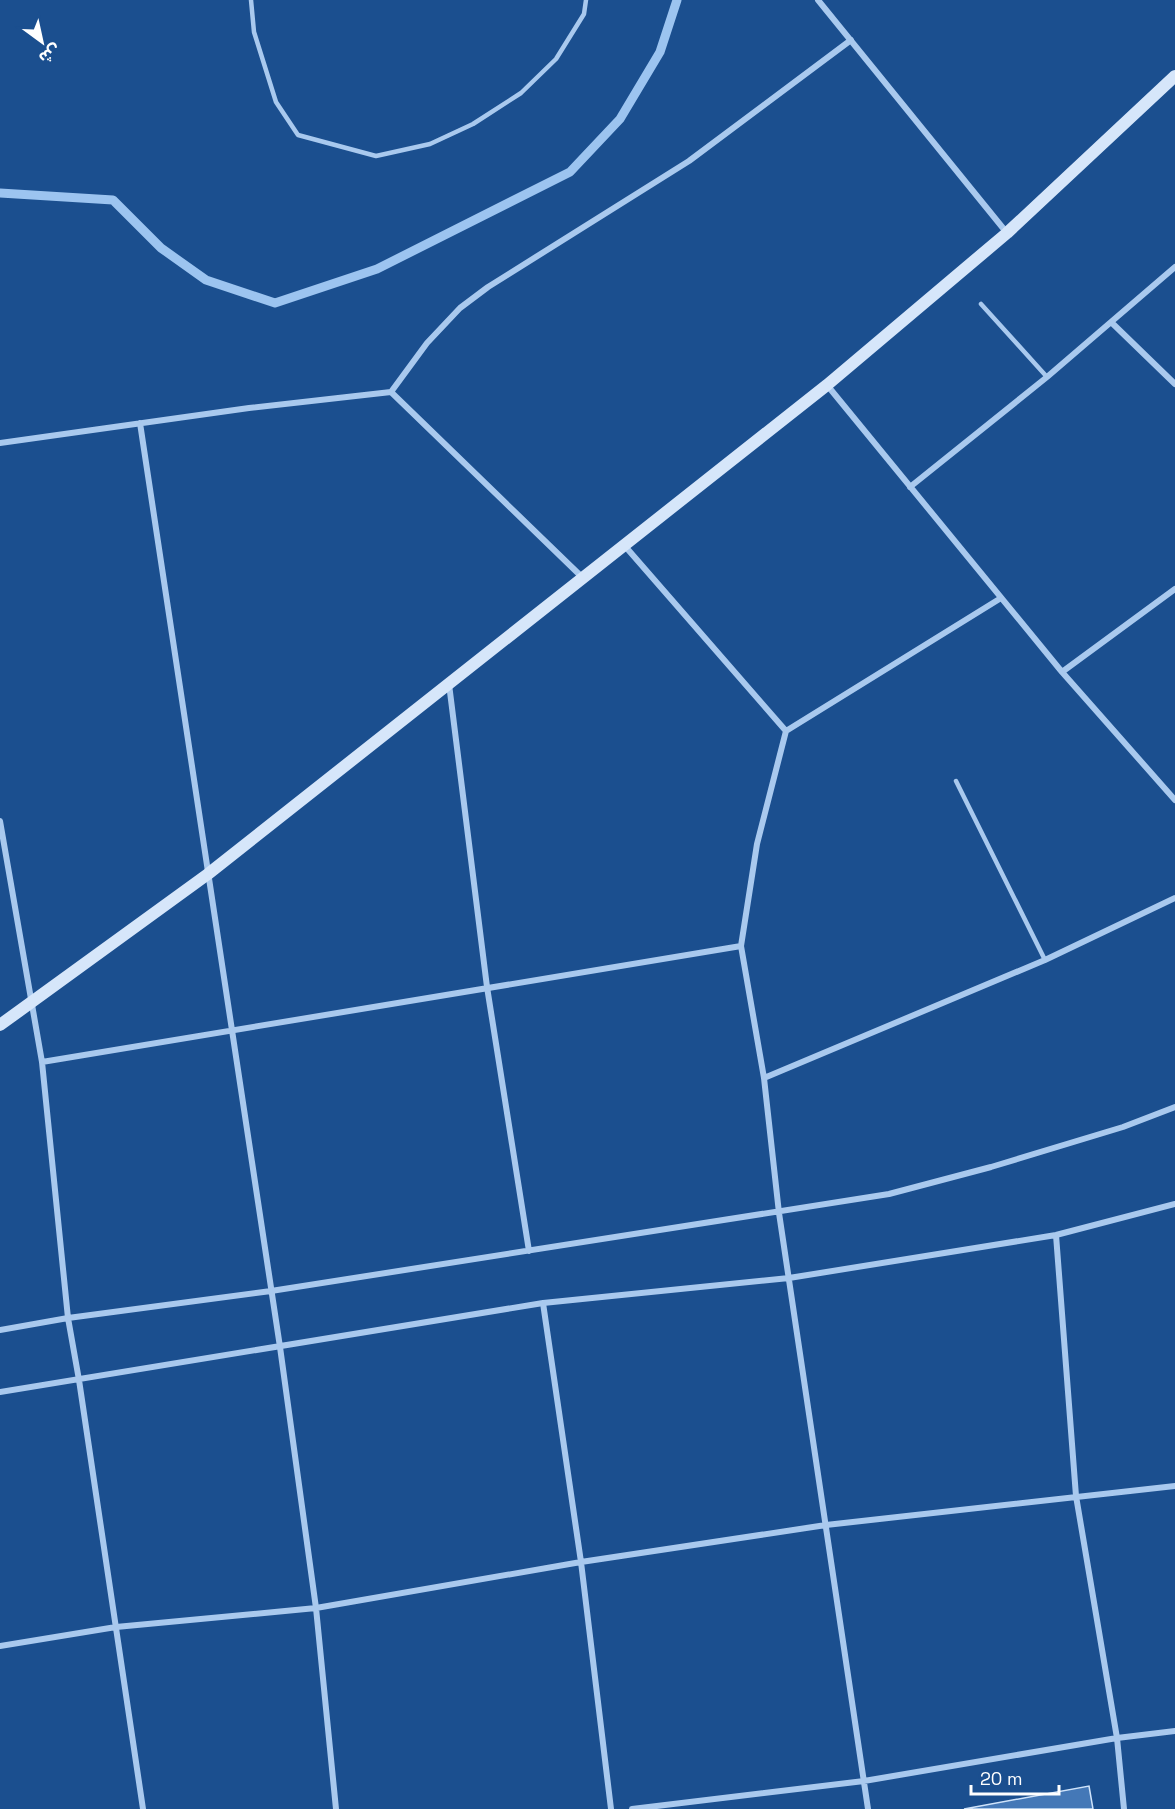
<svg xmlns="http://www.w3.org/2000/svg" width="1175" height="1809" font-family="'Space Grotesk','Noto Sans Arabic',sans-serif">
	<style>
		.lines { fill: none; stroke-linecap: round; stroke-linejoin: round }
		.stream { stroke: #9cc4f0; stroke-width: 9 }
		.building { fill: #4478b7; stroke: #cfe3fa; stroke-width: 1.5 }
		.service { stroke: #a9c9ee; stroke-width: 4.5 }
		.minor { stroke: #a9c9ee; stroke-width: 6 }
		.secondary { stroke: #d6e6fa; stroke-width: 12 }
	</style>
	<rect width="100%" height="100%" fill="#1b4f8f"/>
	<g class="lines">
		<path class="stream" d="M0,193L113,200L161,248L206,280L275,303L377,269L570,172L620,119L660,52L677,0"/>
	</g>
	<path class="building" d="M1089,1786L1093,1809H964Z"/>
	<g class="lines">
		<path class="service" d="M251,0L254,32L276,102L298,135L376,156L430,144L473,124L521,93L556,59L584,14L586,0
			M981,304L1047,377
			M956,781L1045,960"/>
		<path class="minor" d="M818,0L1007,233
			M1111,322L1175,384
			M827,385L1062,672L1175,800
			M391,392L427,343L460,308L488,287L689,161L851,40
			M140,423L280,1347L316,1608L336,1809
			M0,443L249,408L391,392L583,578
			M910,487L1047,377L1175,267
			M624,545L786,731L757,844L741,946L764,1078L779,1213L868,1809
			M1062,672L1175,589
			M449,684L487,987L529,1251
			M786,731L1001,598
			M0,821L42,1062L68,1318L79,1380L143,1809
			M42,1062L741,946
			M764,1078L1045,960L1175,898
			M1056,1235L1076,1496L1117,1738L1124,1809
			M543,1303L581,1562L611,1809
			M0,1330L68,1318L271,1291L889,1194L991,1167L1123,1127L1175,1107
			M0,1392L543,1303L789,1278L1056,1235L1175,1204
			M0,1646L116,1627L316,1608L581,1562L826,1525L1175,1486
			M632,1809L864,1781L1117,1738L1175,1731"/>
		<path class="secondary" d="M0,1025L208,874L827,385L1007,233L1175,76"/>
	</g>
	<g transform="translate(42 42) rotate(147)" stroke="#1b4f8f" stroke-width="4.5" paint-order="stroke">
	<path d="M0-4.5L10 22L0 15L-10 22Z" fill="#ffffff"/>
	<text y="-9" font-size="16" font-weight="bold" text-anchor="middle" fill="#ffffff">ش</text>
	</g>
	<path d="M971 1785v9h88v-9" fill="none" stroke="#ffffff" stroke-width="3"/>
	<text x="980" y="1785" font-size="18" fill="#ffffff" stroke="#1b4f8f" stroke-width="4.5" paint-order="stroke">20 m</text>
</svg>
